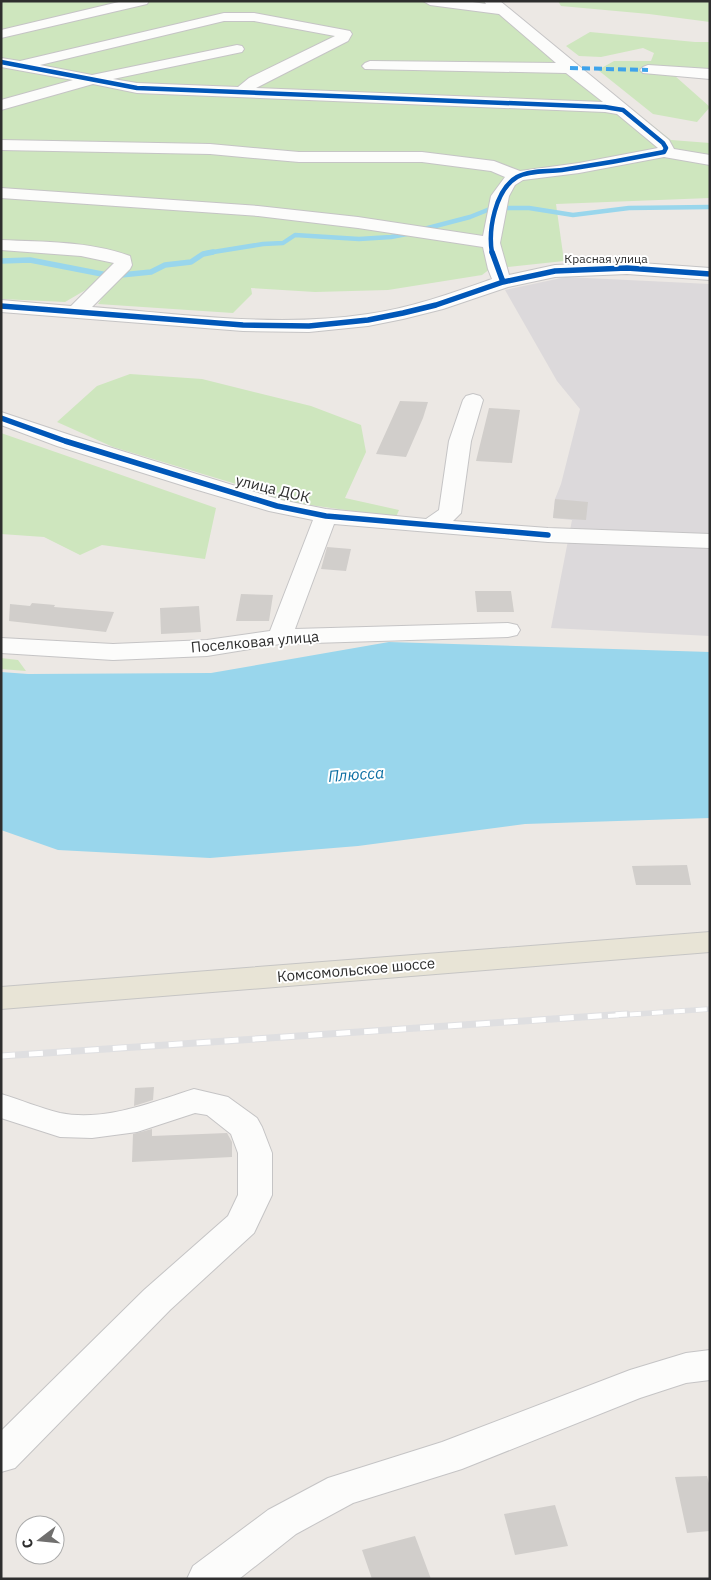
<svg xmlns="http://www.w3.org/2000/svg" width="711" height="1580" font-family="'IBM Plex Sans',sans-serif">
	<style>
		.industrial { fill: #dcd9db }
		.green { fill: #cee6be }
		.water { fill: #99d6ec }
		.lines { fill: none; stroke-linecap: round; stroke-linejoin: round }
		.stream-far1 { stroke: #99d6ec; stroke-width: 4.5 }
		.stream { stroke: #99d6ec; stroke-width: 5.5 }
		.building { fill: #d1cecb }
		.minor-casing { stroke: #c5c4c5; stroke-width: 2 }
		.major-casing { stroke: #c6c5c4; stroke-width: 2 }
		.minor { fill: #fcfcfb; fill-rule: evenodd }
		.major { fill: #e8e4d6; fill-rule: evenodd }
		.rail-far1-casing { stroke: #dfdfe1; stroke-width: 5.5 }
		.rail-casing { stroke: #dfdfe1; stroke-width: 7 }
		.rail-far1 { stroke: #fff; stroke-width: 4; stroke-dasharray: 11; stroke-linecap: butt }
		.rail { stroke: #fff; stroke-width: 5; stroke-dasharray: 14; stroke-linecap: butt }
		.quiet { stroke: #3ea3eb; stroke-width: 4; stroke-dasharray: 8 4; stroke-linecap: butt }
		.cycleway-far1-casing { stroke: #fff; stroke-width: 6 }
		.cycleway-casing { stroke: #fff; stroke-width: 8 }
		.cycleway-far1 { stroke: #0057b8; stroke-width: 4.5 }
		.cycleway { stroke: #0057b8; stroke-width: 5.5 }
		.labels { text-anchor: middle; stroke-width: 4; stroke-linejoin: round; paint-order: stroke }
		.far-street-label { font-size: 12px; fill: #2e2e2e; stroke: #fff }
		.street-label { font-size: 15px; fill: #2e2e2e; stroke: #fff }
		.water-label { font-size: 16px; font-style: italic; fill: #0d6fa3; stroke: #fff }
	</style>
	<rect width="100%" height="100%" fill="#ece8e4"/>
	<path class="industrial" d="M566,277L710,284V636L551,628L572,520L553,518L555,499L561,484L580,409L557,381L505,290Z"/>
	<path class="green" d="M1,1H495L671,140L710,143V198L556,204L564,261L490,269L482,275L388,290L315,292L251,288L252,294L233,313L98,304L113,282L101,281L65,302L1,299Z
		M558,1H710V22L649,14L561,6Z
		M590,32L695,42H710V71L666,68L710,107L697,122L653,114L598,70L614,61H651L654,53L643,48L601,57L579,56L566,46Z
		M130,374L202,379L311,406L361,425L366,452L345,498L399,510L396,517L288,502L236,484L113,447L57,422L97,386Z
		M1,433L216,508L205,559L102,545L80,555L44,537L1,534Z
		M1,658L18,660L26,671L1,669Z"/>
	<path class="water" d="M389,642L710,652V818L525,824L358,846L210,858L58,850L1,830V672L28,674L211,673Z"/>
	<g class="lines">
		<path class="stream-far1" d="M505,208H529L573,215L629,208L710,207
			M424,229L470,217L490,209
			M207,253L263,244L283,243L295,235L359,239L391,237L412,233"/>
		<path class="stream" d="M1,261L30,260L107,275
			M121,275L151,272L165,265L191,262L203,254L213,252"/>
	</g>
	<path class="building" d="M400,401L428,402L423,418L406,457L376,454Z
		M489,408L520,410L512,463L476,461Z
		M555,499L588,502L586,520L553,518Z
		M327,547L351,549L346,571L321,569Z
		M475,591H511L514,612H477Z
		M241,594L273,595L269,621H236Z
		M32,603L55,605L54,607L114,612L106,632L9,621L10,604L30,606Z
		M199,606L201,632L161,634L160,608Z
		M687,865L691,885H636L632,866Z
		M154,1087L153,1100L134,1106L135,1088Z
		M152,1129V1136L227,1133L232,1142V1157L132,1162L133,1134Z
		M707,1476L710,1487V1531L687,1533L675,1477Z
		M555,1505L568,1546L515,1555L504,1514Z
		M415,1536L431,1579H372L362,1550Z"/>
	<g class="lines">
		<defs>
			<path id="minor" d="M123,1H149L147,4L1,38V30Z
				M423,1H466L486,4L484,1H500L669,140L674,149L710,155V165L664,157L579,173L523,180L515,185L509,196L500,243L509,275L555,265L627,262L710,268V280L627,274L555,277L508,287L443,309L403,319L368,326L309,332L243,331L1,312V300L71,306L114,263L81,256L1,250V240C44,242 89,241 130,256L132,265L130,269L92,307C183,314 277,328 368,314C411,308 452,293 492,279L488,269L483,247L358,228L258,216L1,198V188L258,206L358,217L483,236L491,196L505,177L491,171L422,162H299L210,154L1,150V140L210,144L299,152H422L494,161L520,171L579,163L658,148L617,114L605,112L137,93L93,84L1,110V100L73,80L1,67V58L20,61L224,13H254L345,30L350,31L352,34L348,41L256,88L603,102L566,73L365,69L362,66L365,63L370,61L556,63L499,14L430,5ZM224,21H254L335,36L249,78L238,87L137,83L113,79L242,52L244,49L242,46L237,45L92,75L40,65Z
				M648,65L710,69V79L643,73L640,70L643,67Z
				M473,394L480,396L483,400L471,441L461,513L453,521L548,528L710,534V548L548,542L334,524L295,629L508,623L517,625L520,630L517,635L508,637L280,644L207,656L113,660L1,653V638L113,644L207,640L270,631L313,520L269,511L191,488L57,446L1,425V412L73,436L281,500L326,509L426,519L439,510L449,441L463,400L466,396Z
				M194,1089L228,1097L257,1118L262,1127L272,1153V1195L254,1233L170,1310L15,1468L1,1472V1431L144,1290L228,1216L238,1195V1153L231,1134L207,1115L195,1113L137,1132L92,1138L60,1137L1,1118V1094C21,1100 40,1108 60,1113C105,1122 152,1102 194,1089Z
				M710,1350V1380L686,1383L640,1398L462,1469L353,1503L296,1534L239,1579H187L193,1566L268,1510L328,1478L442,1442L630,1370L686,1353Z"/>
			<path id="major" d="M710,932V952L1,1009V987Z"/>
		</defs>
		<use href="#minor" class="minor-casing"/>
		<use href="#major" class="major-casing"/>
		<use href="#minor" class="minor"/>
		<use href="#major" class="major"/>
		<defs>
			<path id="rail-far1" d="M608,1016L710,1009"/>
			<path id="rail" d="M1,1056L627,1014"/>
		</defs>
		<use href="#rail-far1" class="rail-far1-casing"/>
		<use href="#rail" class="rail-casing"/>
		<use href="#rail-far1" class="rail-far1"/>
		<use href="#rail" class="rail"/>
		<path class="quiet" d="M570,68L648,70"/>
		<defs>
			<path id="cycleway-far1" d="M1,62L137,88L605,107L623,110L663,143L666,148L664,152C630,159 596,165 562,170C548,172 530,170 517,177C495,190 488,230 492,253"/>
			<path id="cycleway" d="M492,252L503,282
				M1,306L243,325L309,326L368,320L403,313L436,305L503,282L555,271L627,268L710,274
				M1,418L65,441L277,506L326,516L548,535"/>
		</defs>
		<use href="#cycleway-far1" class="cycleway-far1-casing"/>
		<use href="#cycleway" class="cycleway-casing"/>
		<use href="#cycleway-far1" class="cycleway-far1"/>
		<use href="#cycleway" class="cycleway"/>
	</g>
	<g class="labels">
		<g class="far-street-label">
			<text x="606" y="263">Красная улица</text>
		</g>
		<g class="street-label">
			<text transform="translate(273 489) rotate(14)" y="5">улица ДОК</text>
			<text transform="translate(255 642) rotate(-5)" y="5">Поселковая улица</text>
			<text transform="translate(356 970) rotate(-5)" y="5">Комсомольское шоссе</text>
		</g>
		<g class="water-label">
			<text transform="translate(356 774) rotate(-4)" y="6">Плюсса</text>
		</g>
	</g>
	<rect width="711" height="1580" fill="none" stroke="#2e2e2e" stroke-width="5"/>
	<g transform="translate(40 1540) rotate(254)"><circle r="24" fill="#ffffff" stroke="#ababab"/>
	<path d="M0-4L9 19L0 12L-9 19Z" fill="#706f6e"/>
	<text y="-8" font-size="14" font-weight="bold" text-anchor="middle" fill="#2e2e2e">С</text>
	</g>
</svg>
